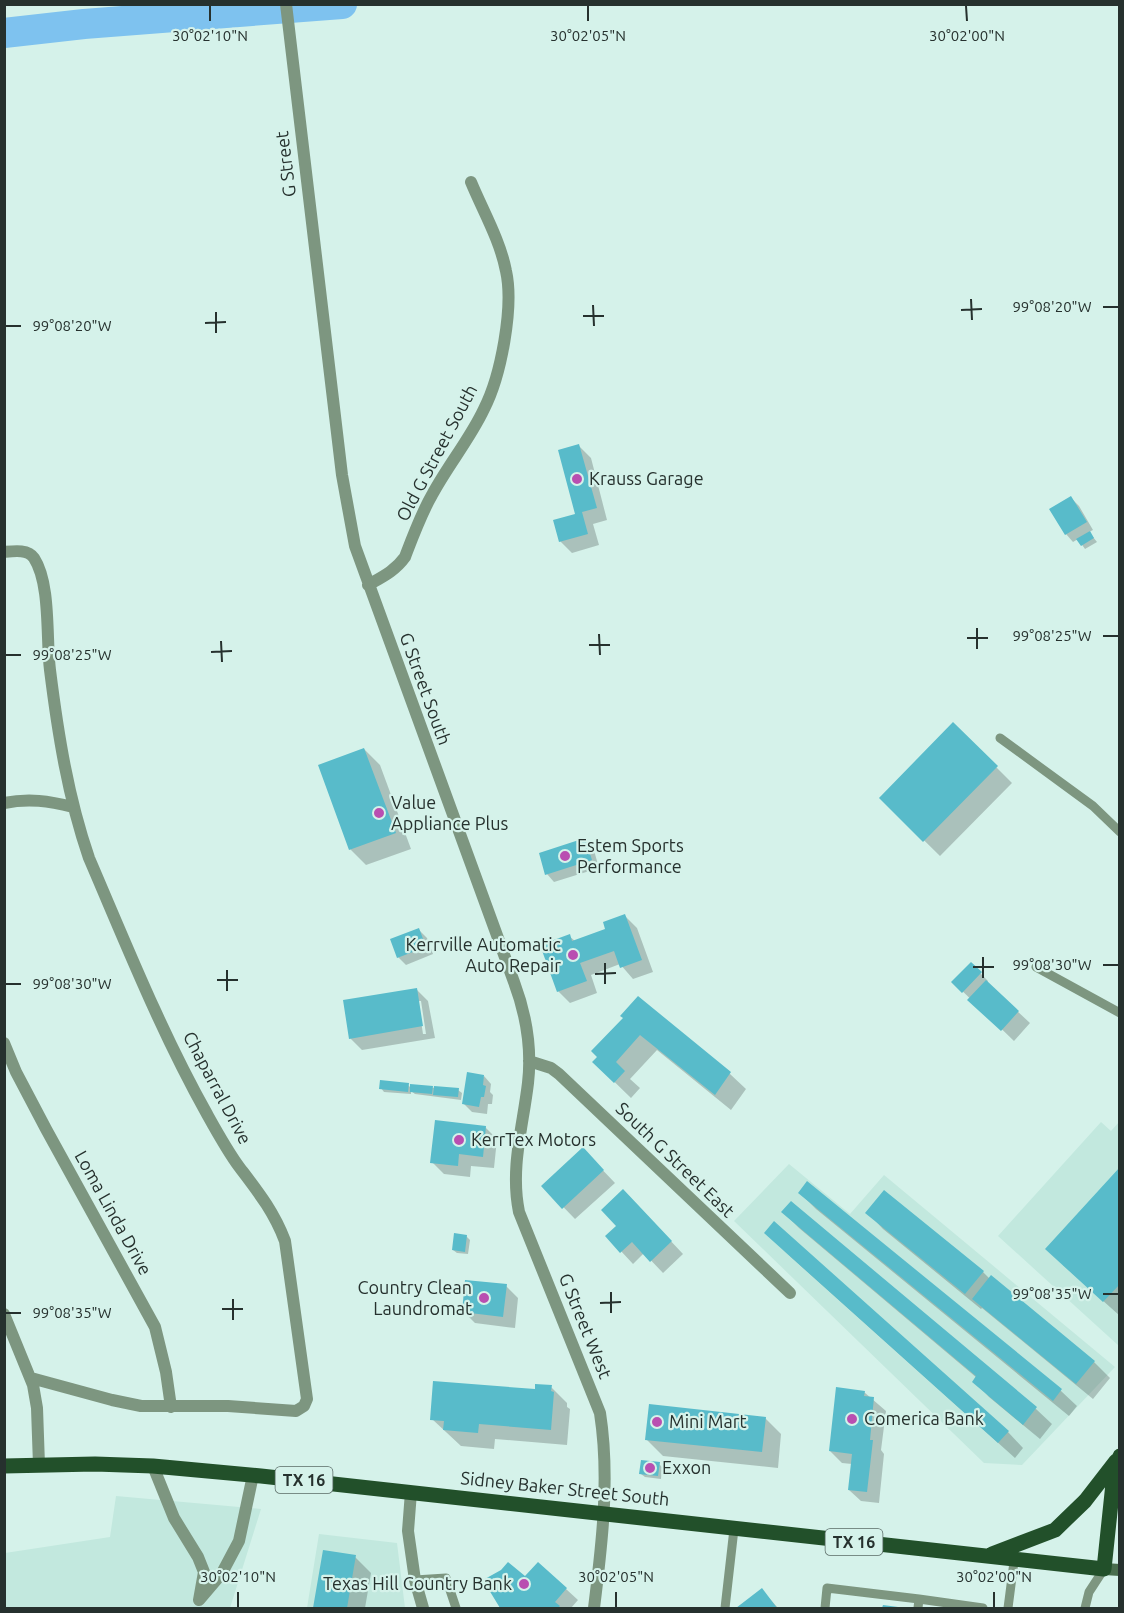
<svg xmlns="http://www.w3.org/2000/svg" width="1124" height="1613" font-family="Ubuntu,sans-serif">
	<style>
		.built { fill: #c2e8de }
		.shadow { fill: #0003; fill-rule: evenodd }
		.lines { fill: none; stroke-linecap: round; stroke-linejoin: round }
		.river { stroke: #7ec2ef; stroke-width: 30 }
		.building { fill: #58bbca }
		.lane { stroke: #7d9680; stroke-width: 9 }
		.street { stroke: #7d9680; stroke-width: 12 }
		.secondary { stroke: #496d4d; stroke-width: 12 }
		.primary { stroke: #22502a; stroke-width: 15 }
		.ticks { fill: none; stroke: #26312e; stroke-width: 2 }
		.poi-dot { fill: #b94fb1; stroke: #d5f2ea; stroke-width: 2 }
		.labels { text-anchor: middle; stroke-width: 4.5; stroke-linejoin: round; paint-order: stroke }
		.shield { fill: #d5f2ea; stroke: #5a6b66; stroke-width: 1.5 }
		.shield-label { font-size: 16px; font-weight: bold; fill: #26312e }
		.street-label { font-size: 18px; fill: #26312e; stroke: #d5f2ea }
		.poi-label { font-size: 18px; fill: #26312e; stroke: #d5f2ea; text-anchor: start }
		.ticks-label { font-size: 15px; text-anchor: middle; fill: #26312e; stroke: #d5f2ea; stroke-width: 4.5; stroke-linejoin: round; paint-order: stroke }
	</style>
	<rect width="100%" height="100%" fill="#d5f2ea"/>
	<path class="built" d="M1101,1122L1111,1131L1119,1122V1346L998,1236Z
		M789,1164L850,1214L884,1175L1115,1367L1022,1465L984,1463L734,1221Z
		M116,1496L261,1509L230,1608H5V1553L110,1537Z
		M319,1534L397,1543L405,1608H307Z"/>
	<path class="shadow" d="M579,446L591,458L607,520L593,524L599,545L572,553L560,541L577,515Z
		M1071,498L1079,506L1093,530L1089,532L1097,542L1085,549L1078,539L1073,542L1066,534Z
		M953,724L1012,783L940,856L881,798Z
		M364,749L380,765L411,849L366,865L350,849Z
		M585,840L593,847L599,868L554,882L547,874Z
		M625,916L637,928L653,972L633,979L620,964L591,975L597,993L570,1003L558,991L569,936L575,941L607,930Z
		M419,930L427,938L433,954L406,965L398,957Z
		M971,964L988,981L987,983L1030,1023L1014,1041L953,982Z
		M417,990L428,1001L435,1038L362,1050L350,1038ZM418,1001H421L426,1034H423Z
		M638,998L730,1074L746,1089L731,1110L657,1050L630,1079L640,1088L631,1098L594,1062Z
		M484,1076L491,1084L490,1092L493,1095L492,1104H488L487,1114L472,1112L464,1104Z
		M408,1085L411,1088L412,1086L458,1090L462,1093L461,1100L415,1094L411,1091V1094L384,1092L381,1088Z
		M485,1127L497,1139L494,1168L471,1166L470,1177L444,1174L432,1162Z
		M594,1161L615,1183L575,1219L543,1186Z
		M1120,1169V1316L1063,1265Z
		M807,1183L1061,1391L1077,1406L1069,1416L816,1209L800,1193Z
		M635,1203L683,1254L663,1273L644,1253L633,1264L607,1236L618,1226Z
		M791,1203L1036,1409L1052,1424L1040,1439L989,1397L974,1381L977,1378L799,1228L783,1212Z
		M868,1213L983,1272L990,1279L991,1277L1094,1362L1110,1378L1093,1399L982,1308L981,1309L883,1229Z
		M466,1236L470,1240L468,1254L457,1253L453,1250Z
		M782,1249L1008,1432L1023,1448L1015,1458Z
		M506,1286L518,1298L515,1328L475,1323L463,1311Z
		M551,1387L567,1403V1407L570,1409L567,1445L495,1439L494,1449L461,1446L432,1419Z
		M864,1392L886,1411L881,1450L884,1454L879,1503L861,1501L849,1490L852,1464L842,1463L830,1451Z
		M765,1418L781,1434L778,1468L663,1456L647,1440Z
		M659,1464L662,1467L661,1479L645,1477L641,1474Z
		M324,1552L355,1557L371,1573L365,1608H314Z
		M485,1580L566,1589L578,1600L571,1608H501Z
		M762,1590L778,1608H738Z"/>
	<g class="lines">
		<path class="river" d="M4,33L84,24L342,4"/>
	</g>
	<path class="building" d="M579,444L597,508L582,512L588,534L559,542L553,520L575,514L558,450Z
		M1071,496L1087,522L1065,535L1049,509Z
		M1090,531L1094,538L1081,546L1076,539Z
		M953,722L998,766L923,842L879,798Z
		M364,748L396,833L349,850L318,765Z
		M585,838L592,860L545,875L539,853Z
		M625,914L642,960L620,968L614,951L580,963L587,981L557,992L540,945L570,934L572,941L605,929L603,922Z
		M419,928L426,947L397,958L390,939Z
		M971,962L982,972L962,993L951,982Z
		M986,980L1019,1011L1001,1031L967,1000Z
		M417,988L423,1026L349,1039L343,1000Z
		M638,996L731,1072L715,1095L640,1035L616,1062L625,1071L614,1083L592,1062L597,1057L591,1051L623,1018L620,1016Z
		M467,1072L484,1075L483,1085L486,1086L484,1097H481L479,1107L462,1104Z
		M380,1080L409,1083L408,1092L379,1089Z
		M410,1084L433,1086L432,1094L410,1092Z
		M434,1086L459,1088L458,1097L433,1095Z
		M435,1120L486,1126L483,1157L459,1154L458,1166L430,1163Z
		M583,1147L604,1170L562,1209L541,1186Z
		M1120,1167V1284L1103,1302L1045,1249Z
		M807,1181L1062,1389L1053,1401L798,1193Z
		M623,1189L672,1241L650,1262L632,1242L620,1253L605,1236L616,1226L601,1210Z
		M884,1190L984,1271L965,1294L865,1213Z
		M791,1201L1037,1407L1023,1425L972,1382L976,1376L781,1212Z
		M774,1221L1009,1431L998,1443L764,1233Z
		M454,1233L467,1235L465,1252L452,1250Z
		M991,1275L1095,1361L1076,1384L972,1299Z
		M465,1280L507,1284L503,1317L462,1312Z
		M433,1381L535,1389V1384L552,1385L551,1391L554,1392L551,1430L479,1424L478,1433L443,1430L444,1421L430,1420Z
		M836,1387L865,1391L864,1396L874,1397L870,1440H873L867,1492L848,1490L852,1454L829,1451Z
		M649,1404L766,1417L762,1452L645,1440Z
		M641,1460L660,1462L658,1476L639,1474Z
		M323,1550L356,1555L347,1608H313Z
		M508,1562L525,1576L538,1562L567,1588L555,1602L560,1606L558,1608H500L483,1580L501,1570Z
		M762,1588L777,1608H736Z
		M883,1605L898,1607V1608H882Z"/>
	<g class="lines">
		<path class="lane" d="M1000,738L1093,806L1120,832
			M1036,967L1120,1013
			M415,1580L446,1578L456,1608
			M919,1599L983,1608
			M725,1608L734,1529
			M825,1608L827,1588L919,1599L918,1608
			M1008,1608L1015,1554
			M1085,1608L1089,1592L1104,1569"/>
		<path class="street" d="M286,4L342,475L355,546L514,982C526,1014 532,1048 528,1083C523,1126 510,1168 519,1212L600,1413C610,1477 602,1544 594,1608
			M4,552C14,551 28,549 34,558C51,584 46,639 50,670C58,734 68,797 89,858C126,944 161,1032 207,1114C217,1132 228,1152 240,1168C259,1193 274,1212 285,1241L307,1399L304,1406L296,1411L228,1406H141L112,1400L31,1378
			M368,585C382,577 395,571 405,557C413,536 421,514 432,495C448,465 470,439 484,409C501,376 514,307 506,271C500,240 483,211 471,182
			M4,803C29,798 49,801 73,807
			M4,1043L16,1072L46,1129L155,1327L166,1372L171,1407
			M529,1061L551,1068L559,1074L790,1293
			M4,1314L33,1385L37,1408L39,1465
			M153,1466L174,1518L198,1557L204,1572L199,1600L222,1573L239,1541L253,1475
			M411,1492L408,1531L415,1580L423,1608"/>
		<path class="secondary" d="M1104,1569L1120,1570"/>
		<path class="primary" d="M4,1466L95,1464L153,1466L261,1476L1104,1569L1114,1474L1120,1456
			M992,1554L1055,1530L1085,1501L1116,1461"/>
	</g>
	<path class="ticks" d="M210,6V21M588,6V21M966,6L967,21M971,299L972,320M593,305L594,326M1103,307H1118M961,310L982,309M216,312V333M583,316H604M205,323L226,322M6,326H21M977,628V649M599,634L600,655M1103,636H1118M967,638H988M221,641L222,662M589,645H610M211,652L232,651M6,655H21M983,957V978M605,963V984M1103,965H1118M973,967H994M227,970V991M595,974L616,973M217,980H238M6,984H21M611,1292V1313M1103,1294H1118M233,1299V1320M600,1303L621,1302M222,1309H243M6,1313H21M238,1592V1607M616,1592V1607M994,1592V1607"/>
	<g class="poi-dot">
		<circle cx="577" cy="479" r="6"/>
		<circle cx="379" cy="813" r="6"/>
		<circle cx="565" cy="856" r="6"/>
		<circle cx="573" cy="955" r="6"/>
		<circle cx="459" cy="1140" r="6"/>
		<circle cx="484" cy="1298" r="6"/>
		<circle cx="852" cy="1419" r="6"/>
		<circle cx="657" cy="1422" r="6"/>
		<circle cx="650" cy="1468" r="6"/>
		<circle cx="524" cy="1584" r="6"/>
	</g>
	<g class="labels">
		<g class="shield">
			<rect x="275.5" y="1467" width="57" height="26" rx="4.5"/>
			<rect x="825.5" y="1529" width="57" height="26" rx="4.5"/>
		</g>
		<g class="shield-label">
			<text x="304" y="1486">TX 16</text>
			<text x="854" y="1548">TX 16</text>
		</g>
		<g class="street-label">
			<text transform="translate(286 164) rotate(-97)" y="6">G Street</text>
			<text transform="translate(437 453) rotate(-62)" y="6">Old G Street South</text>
			<text transform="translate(425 689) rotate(70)" y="6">G Street South</text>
			<text transform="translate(217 1088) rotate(62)" y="6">Chaparral Drive</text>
			<text transform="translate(675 1160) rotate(44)" y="6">South G Street East</text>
			<text transform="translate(113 1213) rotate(61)" y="6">Loma Linda Drive</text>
			<text transform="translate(585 1326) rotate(68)" y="6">G Street West</text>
			<text transform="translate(565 1489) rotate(6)" y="6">Sidney Baker Street South</text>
		</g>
		<g class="poi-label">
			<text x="589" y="485">Krauss Garage</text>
			<text x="391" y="809">Value<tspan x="391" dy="21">Appliance Plus</tspan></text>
			<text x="577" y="852">Estem Sports<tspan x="577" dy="21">Performance</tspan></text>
			<text x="561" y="951" text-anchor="end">Kerrville Automatic<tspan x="561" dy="21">Auto Repair</tspan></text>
			<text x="471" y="1146">KerrTex Motors</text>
			<text x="472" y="1294" text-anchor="end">Country Clean<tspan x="472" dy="21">Laundromat</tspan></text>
			<text x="864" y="1425">Comerica Bank</text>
			<text x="669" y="1428">Mini Mart</text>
			<text x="662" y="1474">Exxon</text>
			<text x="512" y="1590" text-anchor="end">Texas Hill Country Bank</text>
		</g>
	</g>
	<g class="ticks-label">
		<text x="210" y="41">30°02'10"N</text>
		<text x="588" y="41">30°02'05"N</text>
		<text x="967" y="41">30°02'00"N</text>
		<text x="1052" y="312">99°08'20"W</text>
		<text x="72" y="331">99°08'20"W</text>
		<text x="1052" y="641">99°08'25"W</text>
		<text x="72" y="660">99°08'25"W</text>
		<text x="1052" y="970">99°08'30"W</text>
		<text x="72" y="989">99°08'30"W</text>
		<text x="1052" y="1299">99°08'35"W</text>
		<text x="72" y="1318">99°08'35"W</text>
		<text x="238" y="1582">30°02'10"N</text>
		<text x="616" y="1582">30°02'05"N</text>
		<text x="994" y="1582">30°02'00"N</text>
	</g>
	<rect width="1124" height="1613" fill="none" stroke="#26312e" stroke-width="12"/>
</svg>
